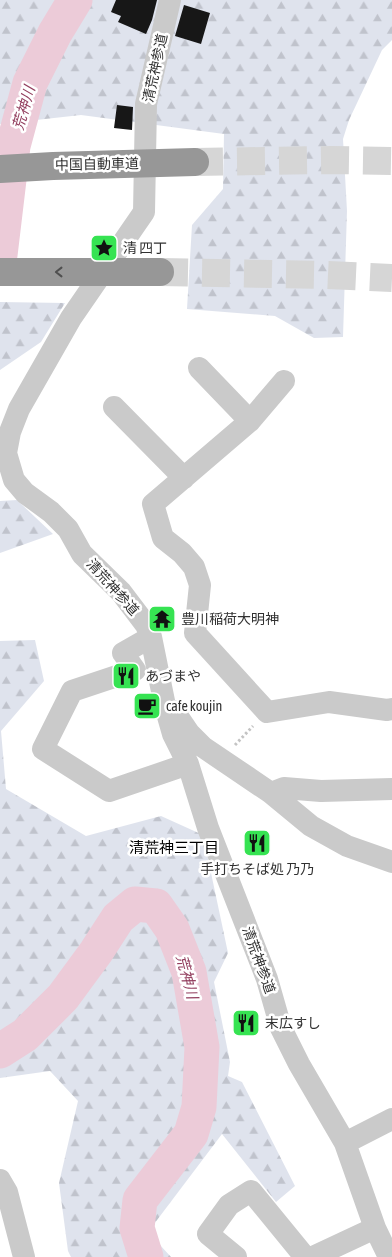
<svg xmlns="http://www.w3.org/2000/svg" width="392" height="1257" font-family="'Asap Condensed','Noto Sans JP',sans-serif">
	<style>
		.forest { fill: url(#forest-firs) }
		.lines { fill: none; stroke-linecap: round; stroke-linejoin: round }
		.river { stroke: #eccbd8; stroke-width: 35 }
		.building { fill: #171717 }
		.highway-tunnel { stroke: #d6d6d6; stroke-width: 28; stroke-dasharray: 28 14; stroke-linecap: butt }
		.path { stroke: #c4c4c4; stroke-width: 3; stroke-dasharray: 2.5 2.5; stroke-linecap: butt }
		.minor { stroke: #cacaca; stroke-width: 22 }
		.highway-bridge { stroke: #979797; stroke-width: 28 }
		.oneway { stroke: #4f4f4f }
		.labels { text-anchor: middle; stroke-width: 5; stroke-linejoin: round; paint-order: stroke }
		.street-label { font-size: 14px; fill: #303030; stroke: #fff }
		.poi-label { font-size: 14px; fill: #303030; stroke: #fff; text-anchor: start }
		.water-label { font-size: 15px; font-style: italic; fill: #923e5e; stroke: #fff }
		.neighbourhood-label { font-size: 15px; fill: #000; stroke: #fff }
	</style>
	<defs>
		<pattern id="forest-firs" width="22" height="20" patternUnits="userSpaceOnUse" patternTransform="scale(1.25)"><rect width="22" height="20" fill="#dfe3ed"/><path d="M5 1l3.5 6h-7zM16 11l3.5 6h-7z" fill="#c0c3cc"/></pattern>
	</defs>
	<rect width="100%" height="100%" fill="#fff"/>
	<path class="forest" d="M0,0H392V40L382,50L349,120L343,139L347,211L343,337L314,338L275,316L187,309L192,225L223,189L224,134L81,115L0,124Z
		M0,302L65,303L41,342L0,370Z
		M17,500L53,534L0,553V501Z
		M35,640L44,681L1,731L6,789L86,836L161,816L203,835L228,953L214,982L230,1062L228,1076L242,1082L295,1186L276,1202L222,1134L148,1232L171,1257H71L68,1251L59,1183L78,1101L50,1071L0,1078V641Z"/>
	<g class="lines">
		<path class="river" d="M0,255L13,146L30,83L55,33L75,0
			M0,1051L25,1035L63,997L96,952L118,918L135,904L156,906L172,929L189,972L202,1047L199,1107L191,1134L140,1200L137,1228L146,1257"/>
	</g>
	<path class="building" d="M116,0H157L152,20L146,34L118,22L121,16L111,12Z
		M184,5L210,13L201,44L175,36Z
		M117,105L133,107L132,130L114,128Z"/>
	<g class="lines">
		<path class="highway-tunnel" d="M195,162L331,160L392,161
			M160,272L327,275L392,278"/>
		<path class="path" d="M235,745L253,726"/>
		<path class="minor" d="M170,0L146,104L144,212L71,318L19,409L10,432L6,453L14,480L25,493L51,512L68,529L82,554L121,592L146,625L151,637L165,706L173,734L188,764L208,828L267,979L281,1028L299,1064L345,1143L375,1228L389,1257
			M199,368L250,421
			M284,381L250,421L153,504L163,538L182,553L194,567L200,585L195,633L267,712L329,702L387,710L392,709
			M114,407L184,478
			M151,637L123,653L135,670L72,691L43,749L109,791L188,764
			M174,711L189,733L203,747L271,793L311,826L347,846L392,862
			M271,793L284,788L321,791L392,789
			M345,1143L392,1119
			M0,1180L7,1192L24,1257
			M236,1257L208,1234L229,1205L251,1191L305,1257
			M313,1257L375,1228"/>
		<path class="highway-bridge" d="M0,169L53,166L195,162
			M0,272H160"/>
	</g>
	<defs><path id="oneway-chevron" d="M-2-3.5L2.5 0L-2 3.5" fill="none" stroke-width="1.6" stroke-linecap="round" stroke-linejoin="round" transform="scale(1.25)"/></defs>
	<use class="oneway" href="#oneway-chevron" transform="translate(59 272) rotate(-180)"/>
	<defs>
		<symbol id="sight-square" viewBox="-11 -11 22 22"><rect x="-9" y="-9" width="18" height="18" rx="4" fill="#36e352" stroke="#fff"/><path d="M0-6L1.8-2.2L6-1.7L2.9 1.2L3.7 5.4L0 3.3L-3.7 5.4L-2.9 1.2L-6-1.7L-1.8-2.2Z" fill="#111"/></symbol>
		<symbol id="temple-square" viewBox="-11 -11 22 22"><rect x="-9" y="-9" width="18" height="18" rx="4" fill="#36e352" stroke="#fff"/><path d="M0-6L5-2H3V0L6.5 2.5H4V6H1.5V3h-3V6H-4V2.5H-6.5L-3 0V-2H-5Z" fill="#111"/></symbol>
		<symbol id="restaurant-square" viewBox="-11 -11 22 22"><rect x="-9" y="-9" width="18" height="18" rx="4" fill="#36e352" stroke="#fff"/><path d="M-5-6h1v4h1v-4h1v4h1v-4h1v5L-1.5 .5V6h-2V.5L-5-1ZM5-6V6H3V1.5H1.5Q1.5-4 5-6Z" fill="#111"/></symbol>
		<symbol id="cafe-square" viewBox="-11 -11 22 22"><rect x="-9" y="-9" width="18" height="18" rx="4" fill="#36e352" stroke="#fff"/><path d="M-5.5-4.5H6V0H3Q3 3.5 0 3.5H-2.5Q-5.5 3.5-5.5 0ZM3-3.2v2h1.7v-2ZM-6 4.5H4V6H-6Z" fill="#111"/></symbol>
	</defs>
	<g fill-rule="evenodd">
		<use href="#sight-square" x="88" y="232" width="32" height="32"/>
		<use href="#temple-square" x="146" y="603" width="32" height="32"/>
		<use href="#restaurant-square" x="110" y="660" width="32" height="32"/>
		<use href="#cafe-square" x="131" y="690" width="32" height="32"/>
		<use href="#restaurant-square" x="241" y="827" width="32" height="32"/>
		<use href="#restaurant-square" x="230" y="1007" width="32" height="32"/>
	</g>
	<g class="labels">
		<g class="street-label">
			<text transform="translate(155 68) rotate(-78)" y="5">清荒神参道</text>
			<text transform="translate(97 164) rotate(-1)" y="5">中国自動車道</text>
			<text transform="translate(113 587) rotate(48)" y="5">清荒神参道</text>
			<text transform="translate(259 960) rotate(70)" y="5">清荒神参道</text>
		</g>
		<g class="poi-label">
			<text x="123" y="253">清 四丁</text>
			<text x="181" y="624">豊川稲荷大明神</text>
			<text x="145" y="681">あづまや</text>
			<text x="166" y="711">cafe koujin</text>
			<text x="257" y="874" text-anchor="middle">手打ちそば処 乃乃</text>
			<text x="265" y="1028">末広すし</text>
		</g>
		<g class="water-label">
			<text transform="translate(24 108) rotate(-74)" y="5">荒神川</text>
			<text transform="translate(187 977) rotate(75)" y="5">荒神川</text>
		</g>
		<g class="neighbourhood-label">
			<text x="174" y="853">清荒神三丁目</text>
		</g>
	</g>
</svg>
